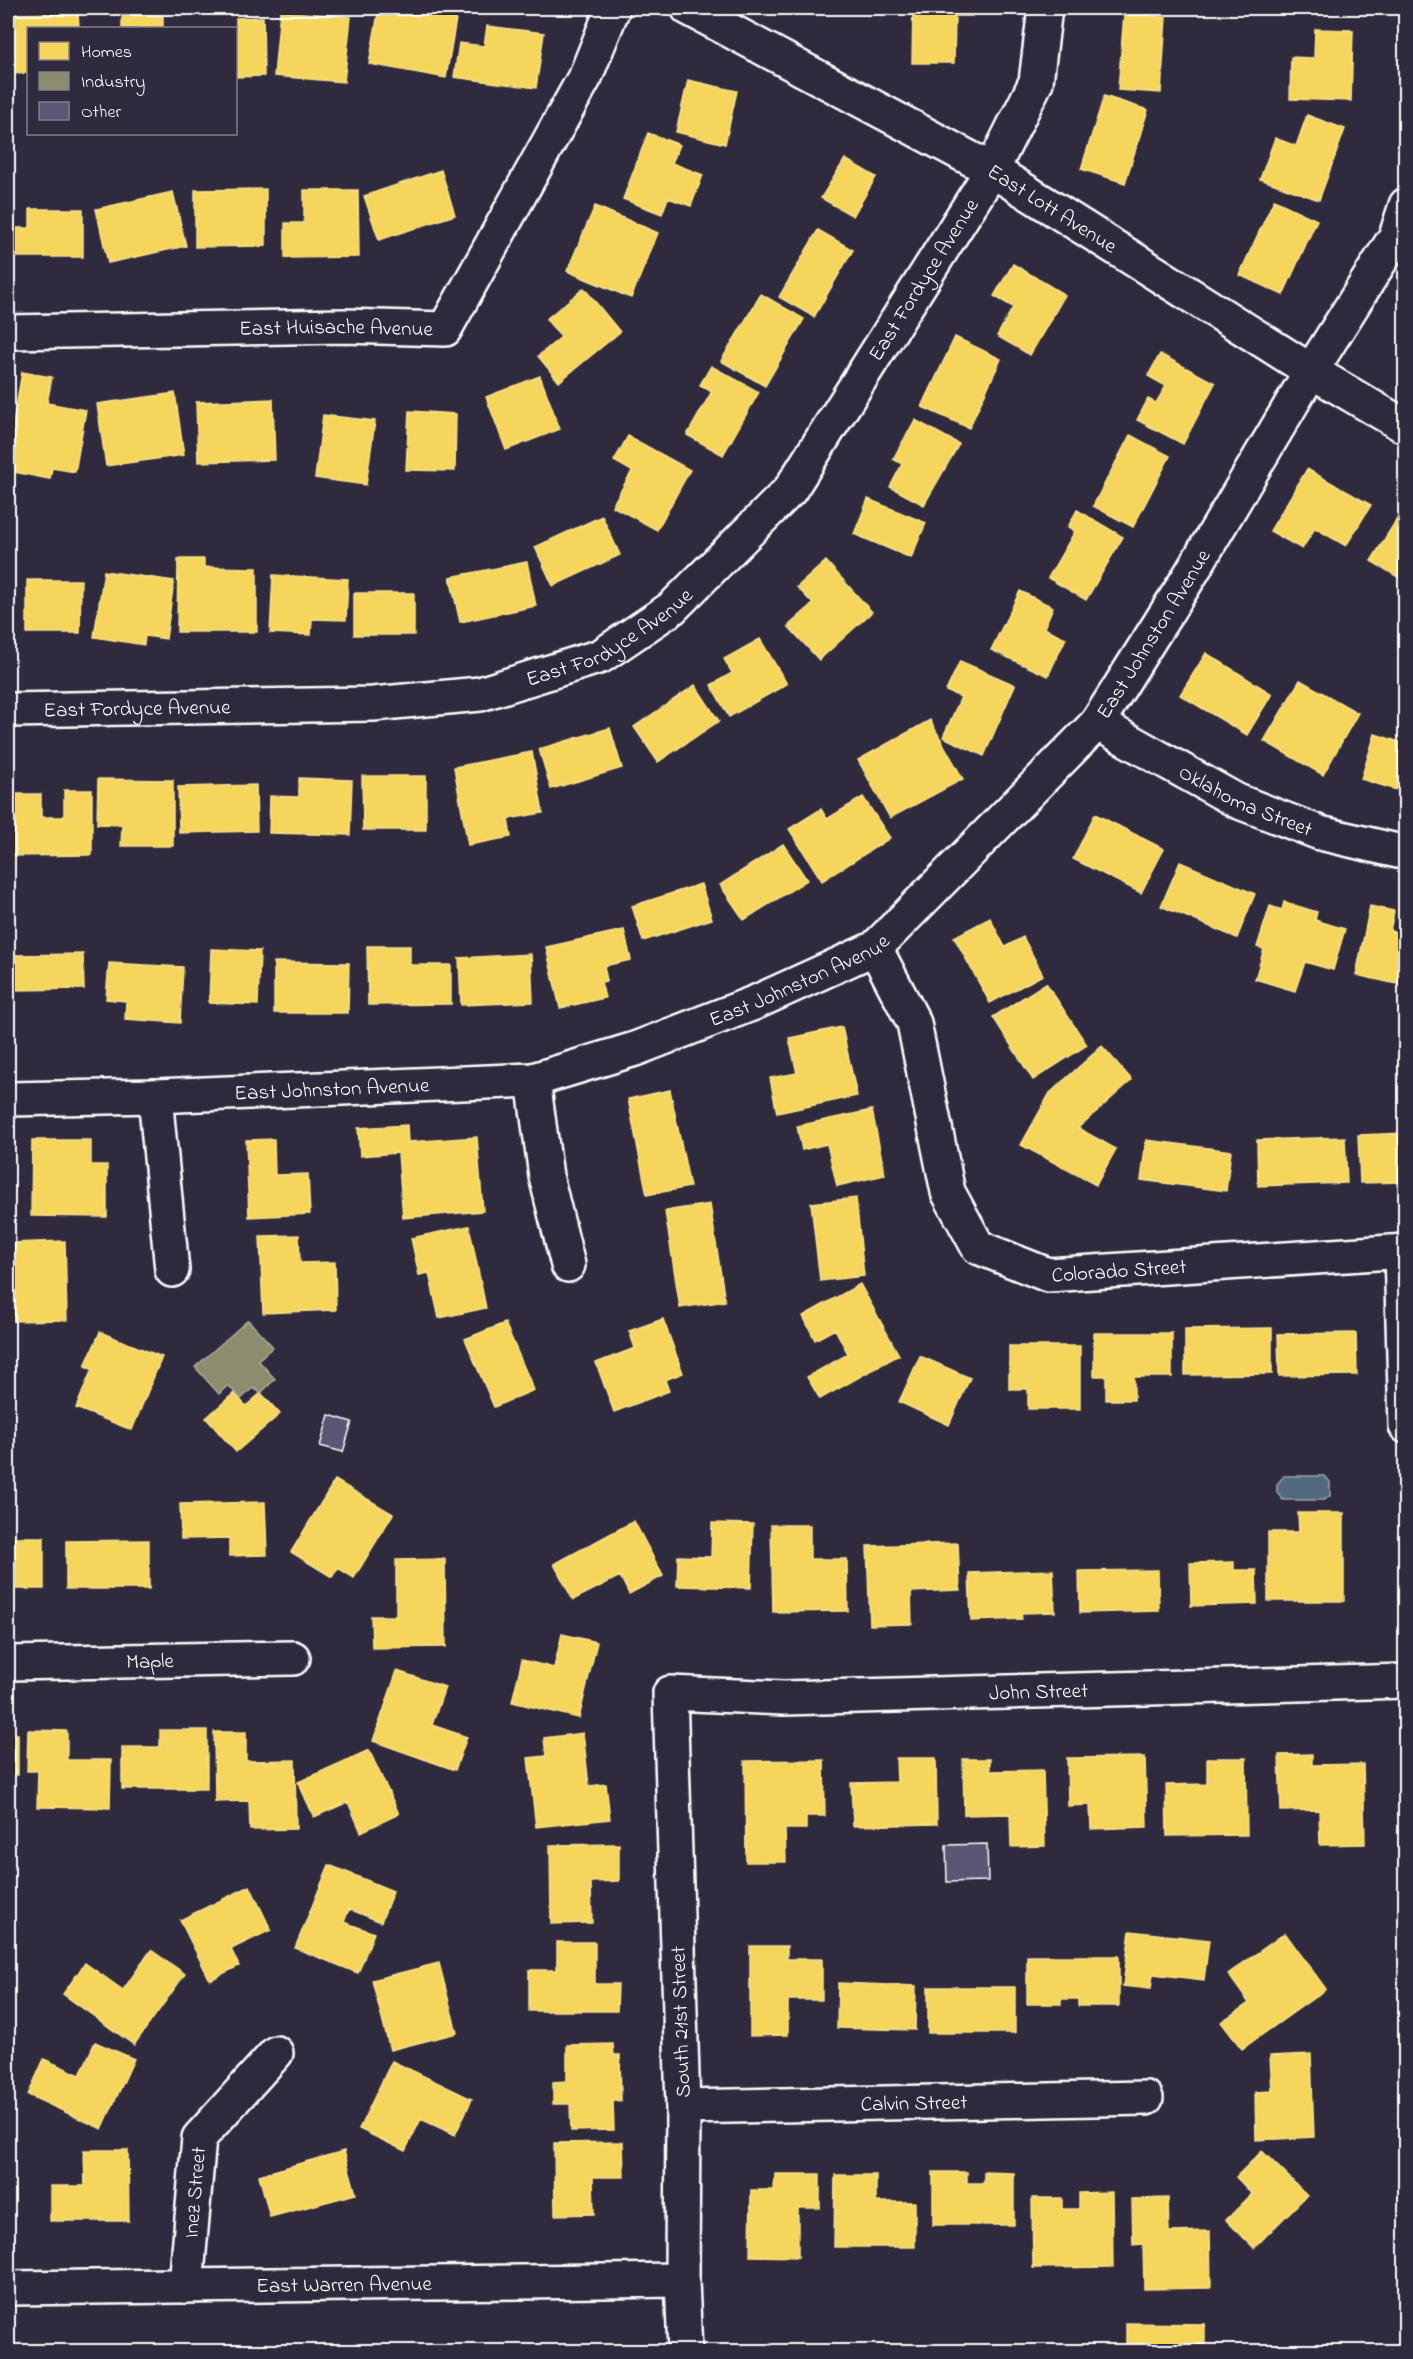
<svg xmlns="http://www.w3.org/2000/svg" width="1413" height="2359" font-family="'Indie Flower',sans-serif">
	<style>
		.water { fill: #51697b; stroke: #97a5b0; stroke-width: 1.5 }
		.homes { fill: #f6d55c; stroke: #f9e28d; stroke-width: 1.5 }
		.industry { fill: #8c8c6e; stroke: #aeae9a; stroke-width: 1.5 }
		.building { fill: #5c5775; stroke: #fff; stroke-width: 1.5 }
		.lines { fill: none; stroke-linecap: round; stroke-linejoin: round }
		.minor-casing { stroke: #fff; stroke-width: 38 }
		.minor { stroke: #2f2a3d; stroke-width: 33 }
		.labels { text-anchor: middle; stroke-width: 6; stroke-linejoin: round; paint-order: stroke }
		.street-label { font-size: 21px; fill: #fff; stroke: #2f2a3d }
	</style>
	<rect width="100%" height="100%" fill="#2f2a3d"/>
	<filter id="ink" filterUnits="userSpaceOnUse"><feTurbulence type="fractalNoise" baseFrequency=".0167" numOctaves="2"/><feDisplacementMap in="SourceGraphic" scale="12" xChannelSelector="R" yChannelSelector="G"/><feConvolveMatrix kernelMatrix="1 2 1 2 8 2 1 2 1" color-interpolation-filters="sRGB"/></filter>
	<g filter="url(#ink)">
		<path class="water" d="M1284,1476H1325L1330,1482V1496L1324,1500H1283L1277,1492V1484Z"/>
		<path class="homes" d="M379,8H395L456,19L446,78L369,64Z
			M913,8H972V16H955L954,63H912Z
			M1311,8H1362V11H1311Z
			M280,11L351,17L344,82L274,76Z
			M78,13L79,28H28V73L8,74V14Z
			M122,14L163,16V28H122Z
			M1124,14L1166,17L1161,93L1118,90Z
			M263,17L264,76L236,77V18Z
			M487,26L544,33L536,88L454,77L459,43L484,46Z
			M1315,29L1353,30L1351,101L1290,99L1291,57L1314,58Z
			M688,80L737,91L725,144L676,132Z
			M1104,96L1148,110L1125,183L1081,169Z
			M1307,115L1345,129L1319,200L1260,179L1275,138L1296,146Z
			M648,133L680,145L672,163L703,175L691,206L668,198L662,214L623,199Z
			M845,159L876,177L853,216L821,198Z
			M441,170L455,215L379,240L364,196Z
			M266,189V246L195,247V190Z
			M304,190H358L359,257L285,258V223H304Z
			M173,192L186,246L108,263L96,209Z
			M1274,200L1317,220L1283,295L1239,275Z
			M595,206L658,233L631,298L567,271Z
			M30,209H83V257H8V228H30Z
			M818,230L853,250L814,317L779,297Z
			M1013,264L1065,295L1030,355L997,336L1013,307L994,296Z
			M584,288L620,332L559,382L538,356L561,337L546,319Z
			M761,294L804,319L765,386L721,361Z
			M955,337L1001,359L969,428L922,407Z
			M1160,354L1215,383L1183,444L1137,420L1148,399L1156,403L1166,386L1148,376Z
			M711,366L759,392L723,455L687,435L712,391L700,385Z
			M22,372L52,377L47,403L86,410L75,472L52,468L50,479L8,471V453Z
			M540,376L560,429L506,450L486,397Z
			M175,393L184,455L106,466L97,404Z
			M273,399L275,460L198,462L196,402Z
			M409,411L456,414L455,471L406,470Z
			M323,415L375,421L366,485L315,478Z
			M915,420L959,444L924,505L890,487L902,464L893,459Z
			M1130,435L1170,456L1133,527L1093,506Z
			M628,436L690,470L657,530L612,506L632,471L614,461Z
			M1307,469L1371,505L1346,546L1315,528L1302,549L1270,531Z
			M868,499L926,523L911,558L854,534Z
			M1077,510L1123,537L1086,600L1048,578L1075,531L1068,527Z
			M602,516L620,555L553,586L535,547Z
			M1397,519L1406,524V582L1371,561Z
			M178,559H204V567L257,568V632H177Z
			M826,561L872,612L819,660L788,626L813,604L797,587Z
			M527,562L536,606L460,622L450,577Z
			M104,571L174,581L166,639L145,636L144,645L94,637Z
			M273,575L348,579L346,620L312,619L311,635L270,633Z
			M27,580H81L80,633H27Z
			M1020,591L1053,607L1044,628L1066,638L1048,676L991,650Z
			M354,593H414V635H354Z
			M760,639L787,684L729,717L711,685L732,673L724,659Z
			M1206,653L1272,694L1247,735L1180,695Z
			M960,661L1015,685L984,756L943,737L961,697L946,691Z
			M1300,680L1358,713L1323,775L1264,741Z
			M695,685L719,721L658,762L634,727Z
			M930,720L963,779L890,818L858,760Z
			M610,728L622,768L551,789L539,749Z
			M1375,734L1406,744V775L1402,774L1397,790L1361,779Z
			M532,752L543,813L508,819L511,837L468,845L454,767Z
			M362,776H426V830H363Z
			M299,778L352,780L350,835L269,833L270,796L299,797Z
			M98,779L173,780V846H121L122,825L97,824Z
			M256,785L257,831L179,833L178,787Z
			M64,790H92V855L10,856V794H41V817H64Z
			M863,797L890,838L822,881L789,829L821,809L827,819Z
			M1095,814L1164,849L1141,893L1073,859Z
			M783,844L807,880L744,920L720,885Z
			M1180,862L1255,894L1237,938L1161,906Z
			M701,884L712,919L643,941L632,906Z
			M1284,902L1317,912L1315,920L1345,929L1333,970L1305,962L1295,991L1255,979L1264,949L1257,947L1270,906L1282,910Z
			M1370,906L1394,911L1390,931L1406,934V986L1356,975Z
			M990,918L1005,947L1023,937L1043,975L990,1003L954,937Z
			M624,930L631,960L604,966L607,981L601,982L605,998L560,1008L546,947Z
			M367,946H410V965H451V1004L368,1005Z
			M211,949L260,951L258,1005L209,1003Z
			M83,954L84,989L14,990V955Z
			M531,954L533,1002L461,1005L459,958Z
			M274,962L349,963L348,1013H274Z
			M109,963L183,967L180,1023L125,1019L126,1001L106,999Z
			M1046,983L1087,1045L1033,1080L993,1017Z
			M842,1027L857,1096L777,1113L770,1078L797,1073L789,1038Z
			M1102,1046L1132,1080L1078,1128L1116,1149L1096,1185L1021,1145L1050,1093Z
			M670,1090L690,1187L647,1195L628,1099Z
			M872,1110L885,1175L837,1186L827,1144L802,1150L797,1126Z
			M407,1125L408,1142L477,1137L483,1211L403,1218L398,1153L360,1156L358,1128Z
			M1406,1133V1182L1360,1183L1358,1135Z
			M1345,1137L1347,1183L1258,1186L1257,1140Z
			M274,1139L275,1175L308,1174L310,1214L249,1217L246,1140Z
			M32,1140H91V1165H107V1217L31,1216Z
			M1146,1140L1231,1151L1226,1191L1141,1180Z
			M856,1198L864,1276L820,1281L811,1203Z
			M710,1204L725,1301L680,1308L665,1211Z
			M469,1226L486,1308L439,1318L429,1273L419,1275L411,1238Z
			M299,1235L300,1263L335,1262L336,1310L263,1313L260,1236Z
			M65,1241L67,1320L11,1321L10,1243Z
			M860,1284L899,1355L820,1399L807,1377L848,1354L835,1329L815,1340L803,1316Z
			M663,1319L683,1373L665,1380L669,1391L614,1412L596,1363L635,1348L629,1331Z
			M505,1323L534,1390L494,1407L465,1339Z
			M1272,1328V1374L1185,1375V1329Z
			M100,1332L162,1357L132,1430L76,1408L92,1369L85,1366Z
			M1094,1333H1172V1377H1134V1400H1106V1376H1094Z
			M1356,1333L1357,1375L1279,1376L1278,1334Z
			M1009,1346H1080V1409H1028V1389H1009Z
			M920,1356L970,1378L949,1425L899,1402Z
			M234,1393L246,1406L261,1393L280,1414L236,1452L206,1418Z
			M335,1480L393,1514L354,1578L338,1568L332,1577L291,1552Z
			M265,1502L267,1555L229,1556V1538L181,1539L180,1504Z
			M1298,1513H1344V1601H1268V1532H1299Z
			M634,1521L663,1576L629,1594L620,1576L573,1600L554,1564Z
			M712,1523L753,1524L751,1588L677,1586L678,1556L711,1557Z
			M771,1525H810V1559H847L848,1611L773,1612Z
			M8,1537H44V1589H9Z
			M149,1540V1589H66V1541Z
			M958,1543L960,1590L911,1592L912,1624L870,1625L867,1546Z
			M445,1559L446,1647L372,1648L371,1616H396V1560Z
			M1234,1562V1570H1256L1257,1604L1191,1606L1190,1563Z
			M1053,1570L1055,1612L1021,1613L1022,1619L971,1621L969,1573Z
			M1158,1570L1159,1611L1080,1613L1079,1571Z
			M562,1634L597,1642L579,1718L512,1702L522,1660L554,1668Z
			M397,1671L445,1687L432,1725L467,1737L455,1770L373,1741Z
			M28,1730L67,1731V1760H111L110,1808L37,1807L38,1771H27Z
			M160,1730H207V1789H122V1747H160Z
			M214,1732H246V1761L295,1760L296,1829L250,1830L249,1801L215,1802Z
			M583,1733L589,1786L606,1784L610,1819L536,1827L528,1758L546,1756L544,1738Z
			M8,1734H18V1775H8Z
			M369,1750L399,1814L361,1832L348,1802L314,1817L298,1782Z
			M1312,1754V1765L1363,1764L1365,1844L1320,1845L1319,1810L1281,1811L1279,1755Z
			M1145,1757L1147,1827L1091,1829L1090,1805L1068,1806L1067,1758Z
			M896,1758H936L937,1824L853,1826L851,1783L897,1782Z
			M1207,1758H1246L1247,1835L1167,1836L1166,1785L1207,1784Z
			M963,1759H990V1771L1043,1770L1045,1846L1011,1847L1010,1814L964,1815Z
			M824,1760L825,1816H806V1829H785L786,1862H746L745,1761Z
			M619,1844V1881L591,1882L592,1923L551,1924L550,1845Z
			M329,1865L393,1891L381,1922L349,1909L344,1922L374,1933L358,1973L295,1948Z
			M250,1886L271,1930L231,1949L239,1966L210,1980L180,1920Z
			M1130,1931L1209,1940L1204,1980L1153,1974L1151,1989L1123,1986Z
			M1285,1933L1326,1989L1242,2049L1221,2022L1249,2003L1228,1974Z
			M557,1942H595V1984H618L617,2011H529V1970H557Z
			M750,1946H787V1959H822V2000H788V2035L750,2036Z
			M151,1950L185,1974L134,2045L63,1994L85,1963L123,1990Z
			M1027,1956H1119V2006H1078V1999H1061V2004H1027Z
			M439,1963L457,2033L390,2050L372,1980Z
			M838,1983L916,1986L915,2030L837,2028Z
			M928,1987H1015V2033H928Z
			M95,2042L134,2059L102,2129L28,2095L44,2059L80,2075Z
			M613,2044L614,2055H620L621,2101H613L614,2130L571,2131L570,2104H553V2082L567,2081V2045Z
			M1311,2054L1314,2137L1256,2140L1255,2092L1272,2091L1270,2056Z
			M392,2061L472,2099L455,2135L421,2119L405,2151L359,2129Z
			M623,2142L624,2177H593L594,2214L555,2215L554,2143Z
			M84,2150H128L129,2221H50V2186H85Z
			M344,2151L356,2194L270,2217L259,2175Z
			M1262,2151L1307,2195L1254,2248L1226,2220L1252,2194L1236,2177Z
			M933,2172H967V2183H984V2172L1014,2173V2225H933Z
			M775,2174H820V2208H798V2257L750,2256L751,2190H774Z
			M835,2175H876V2202H915V2247H834Z
			M1112,2192L1113,2267L1033,2268L1032,2198H1062V2209H1079V2193Z
			M1168,2198L1169,2232L1210,2231L1211,2288L1144,2289L1143,2244L1133,2245L1132,2199Z
			M1126,2323L1205,2324V2352H1126Z
			M549,2350H618V2352H549Z"/>
		<path class="industry" d="M248,1320L273,1347L258,1360L275,1379L261,1393L253,1388L241,1399L228,1385L219,1394L195,1367Z"/>
		<path class="building" d="M329,1415L352,1422L343,1452L320,1446Z
			M987,1844L988,1881L947,1882L946,1845Z"/>
		<g class="lines">
			<defs>
				<g id="minor">
					<path id="s1" d="M688,8L992,170L1311,371L1406,427"/>
					<path id="s2" d="M8,332L344,326L445,329L586,75L613,8"/>
					<path id="s3" d="M8,710L373,704L480,694L601,656L672,608L790,490L992,170L1036,82L1045,8"/>
					<path id="s4" d="M1097,723L1237,801L1320,833L1406,853"/>
					<path id="s5" d="M875,948L914,1023L948,1192L978,1247L1048,1275L1406,1251"/>
					<path d="M533,1080L546,1176L568,1265"/>
					<path d="M155,1096L172,1270"/>
					<path id="s6" d="M8,1099L155,1096L533,1080L635,1049L754,1003L875,948L1097,723L1189,577L1311,371L1396,236L1406,205"/>
					<path d="M1401,1251L1406,1426"/>
					<path id="s7" d="M8,1663L293,1658"/>
					<path id="s8" d="M683,2107L1146,2098"/>
					<path id="s9" d="M186,2286L199,2138L276,2053"/>
					<path id="s10" d="M8,2288L682,2280"/>
					<path id="s11" d="M685,2352L682,2280L683,2107L670,1693L784,1698L1406,1681"/>
				</g>
			</defs>
			<use href="#minor" class="minor-casing"/>
			<use href="#minor" class="minor"/>
		</g>
	</g>
	<g class="labels">
		<g class="street-label">
			<text dy="7" stroke="none"><textPath href="#s1" startOffset="416">East Lott Avenue</textPath></text>
			<text dy="7" stroke="none"><textPath href="#s3" startOffset="1101">East Fordyce Avenue</textPath></text>
			<text dy="7" stroke="none"><textPath href="#s2" startOffset="328">East Huisache Avenue</textPath></text>
			<text dy="7" stroke="none"><textPath href="#s3" startOffset="615">East Fordyce Avenue</textPath></text>
			<text dy="7" stroke="none"><textPath href="#s6" startOffset="1314">East Johnston Avenue</textPath></text>
			<text dy="7" stroke="none"><textPath href="#s3" startOffset="129">East Fordyce Avenue</textPath></text>
			<text dy="7" stroke="none"><textPath href="#s4" startOffset="168">Oklahoma Street</textPath></text>
			<text dy="7" stroke="none"><textPath href="#s6" startOffset="810">East Johnston Avenue</textPath></text>
			<text dy="7" stroke="none"><textPath href="#s6" startOffset="324">East Johnston Avenue</textPath></text>
			<text dy="7" stroke="none"><textPath href="#s5" startOffset="466">Colorado Street</textPath></text>
			<text dy="7" stroke="none"><textPath href="#s7" startOffset="142">Maple</textPath></text>
			<text dy="7" stroke="none"><textPath href="#s11" startOffset="1028">John Street</textPath></text>
			<text transform="translate(680 2022) rotate(-92)" y="7">South 21st Street</text>
			<text dy="7" stroke="none"><textPath href="#s8" startOffset="231">Calvin Street</textPath></text>
			<text dy="7" stroke="none"><textPath href="#s9" startOffset="94">Inez Street</textPath></text>
			<text dy="7" stroke="none"><textPath href="#s10" startOffset="336">East Warren Avenue</textPath></text>
		</g>
	</g>
	<rect width="1413" height="2359" fill="none" stroke="#2f2a3d" stroke-width="30"/>
	<rect x="15" y="15" width="1383" height="2329" fill="none" stroke="#fff" stroke-width="2" filter="url(#ink)"/>
	<rect x="27" y="27" width="210" height="108" fill="#2f2a3d" stroke="#827f8b" stroke-width="1.5"/>
	<rect x="39" y="42" width="30" height="18" fill="#f6d55c" stroke="#827f8b" stroke-width="1.5"/>
	<text x="81" y="57" font-size="18" fill="#ffffff">Homes</text>
	<rect x="39" y="72" width="30" height="18" fill="#8c8c6e" stroke="#827f8b" stroke-width="1.5"/>
	<text x="81" y="87" font-size="18" fill="#ffffff">Industry</text>
	<rect x="39" y="102" width="30" height="18" fill="#5c5775" stroke="#827f8b" stroke-width="1.5"/>
	<text x="81" y="117" font-size="18" fill="#ffffff">Other</text>
</svg>
